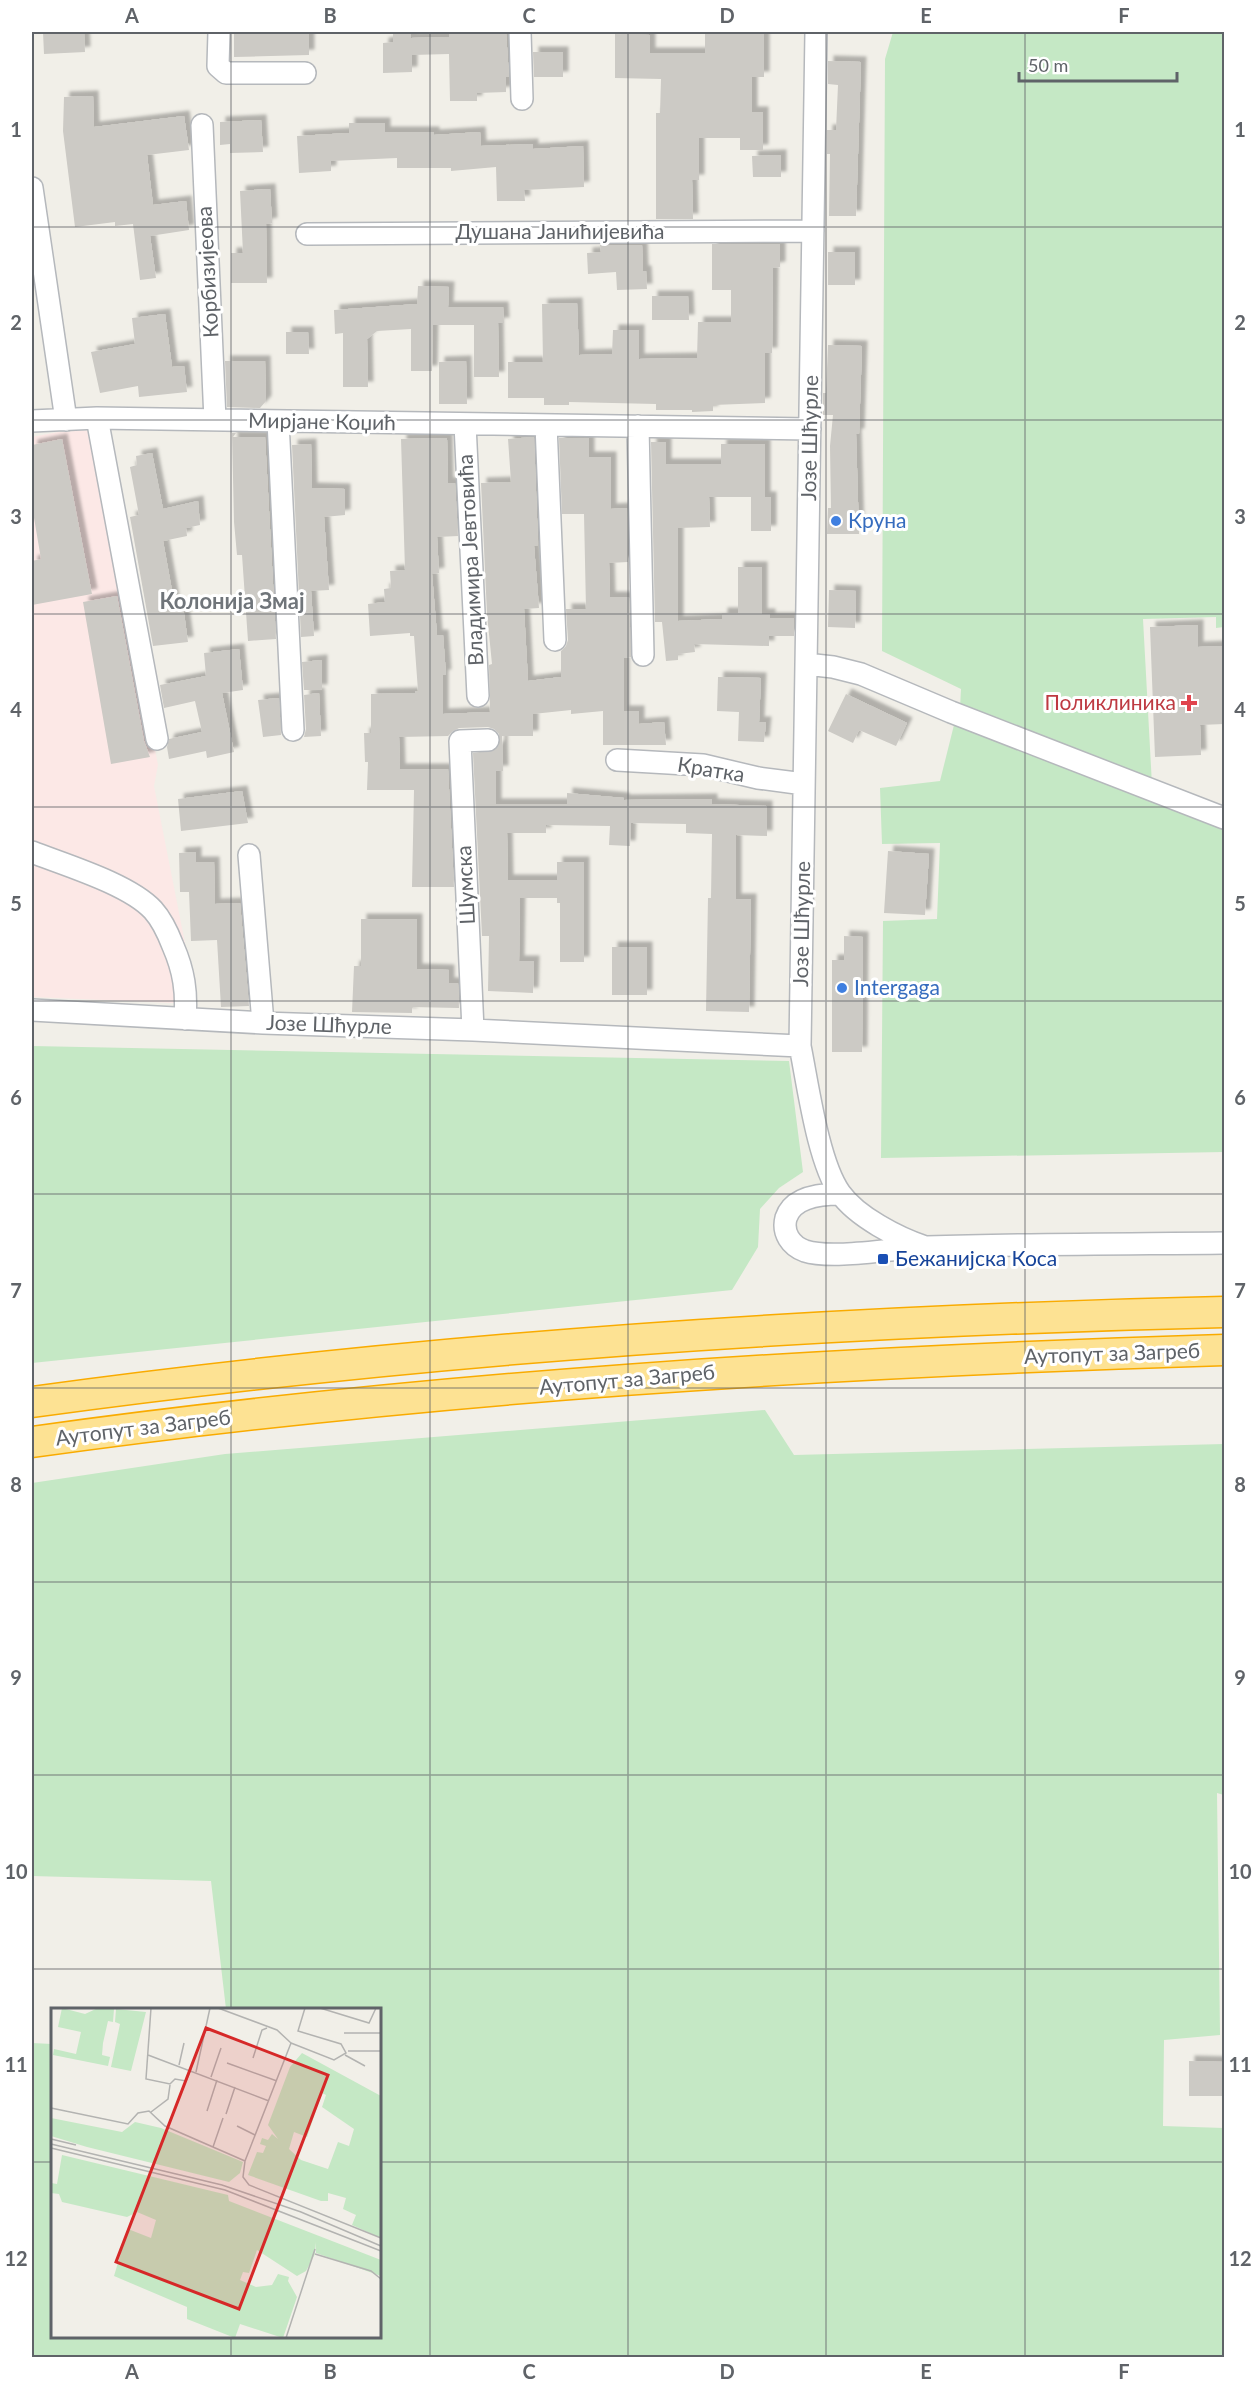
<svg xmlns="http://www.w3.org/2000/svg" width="1256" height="2389" font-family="Lato,sans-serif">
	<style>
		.medical { fill: #fce8e6 }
		.green { fill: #c5e8c5 }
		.building { fill: #cccac5; filter: url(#shadow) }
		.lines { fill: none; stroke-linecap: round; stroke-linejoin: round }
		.minor-casing { stroke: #b5b8bc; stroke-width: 24 }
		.highway-casing { stroke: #f9ab00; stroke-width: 33 }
		.minor { stroke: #fff; stroke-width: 21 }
		.highway { stroke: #fde293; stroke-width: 30 }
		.grid { fill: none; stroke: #5f6368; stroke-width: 1.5; stroke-opacity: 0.55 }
		.shop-dot { fill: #3f7fe0; stroke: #fff; stroke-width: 2 }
		.health-dot { fill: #e0444e; stroke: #fff; stroke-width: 2 }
		.transit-dot { fill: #1a4fb4; stroke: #fff; stroke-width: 2 }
		.labels { text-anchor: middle; stroke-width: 6; stroke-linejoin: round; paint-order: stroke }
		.street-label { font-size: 21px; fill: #5f6368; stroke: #fff }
		.shop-label { font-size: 21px; fill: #366cbe; stroke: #fff; text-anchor: start }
		.health-label { font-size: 21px; fill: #be3a42; stroke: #fff; text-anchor: end }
		.transit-label { font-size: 21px; fill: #164399; stroke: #fff; text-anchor: start }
		.neighbourhood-label { font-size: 22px; font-weight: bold; fill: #70757a; stroke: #fff }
		.inset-road { fill: none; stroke: #b3b3b1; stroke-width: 1.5 }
		.view { fill: #d62828; fill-opacity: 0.15; stroke: #d62828; stroke-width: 3 }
		.inset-edge { fill: none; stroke: #5f6368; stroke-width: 3 }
		.neatline { fill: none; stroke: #5f6368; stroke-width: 2 }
		.grid-label { font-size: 20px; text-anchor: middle; font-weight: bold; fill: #5f6368 }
	</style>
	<defs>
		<filter id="shadow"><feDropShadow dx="5.5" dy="-5.5" stdDeviation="1.5" flood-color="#0004"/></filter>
	</defs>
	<rect width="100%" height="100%" fill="#f1efe8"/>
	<path class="medical" d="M93,430L158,765L154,786L197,1004L32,997V437L58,432Z"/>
	<path class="green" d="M893,32H1224V627L1216,628V617L1143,619L1152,785L960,708L961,689L882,651L885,59Z
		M956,717L1224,820V1152L881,1158L883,921L937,919L940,843L882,844L880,788L940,781Z
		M32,1046L789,1061L803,1172L779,1188L760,1209L758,1247L732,1290L32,1363Z
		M765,1410L794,1455L1224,1444V1795L1217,1793L1220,2035L1164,2040L1163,2126L1224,2128V2357H32V2043L52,2044V2336H380V2010L226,2009L211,1881L32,1876V1483L225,1454Z"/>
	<path class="building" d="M43,32H84L85,52L44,54Z
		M234,32H309V55L234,57Z
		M393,32H411V38L449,37V32H506L509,77H506V92L477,93V101H450L449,54L412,55V72L383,73V43L393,42Z
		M705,32H764V77H752V112H763V150H740V138H699V180H692L693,219H656V113H660L661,79L615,78V34L650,35V53H705Z
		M533,52H563V77H534Z
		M828,61L861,62L856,216H829L830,154H827V130H836L838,85L828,84Z
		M93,96L94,127L184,116L189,150L147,155L153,205L186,201L189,230L150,236L156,278L140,280L133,224L115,226V222L75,227L63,131L64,97Z
		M261,120L263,152L230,153V144L220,145V122Z
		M349,123H385V132H434V135L480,132L481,146L533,144V149L583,146L584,187L524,190L525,201H497L496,167L451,171V168H397V158L331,161V171L299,173L297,136L349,133Z
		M781,155V177H753L752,156Z
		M270,189L272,223L266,224L267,283H231V253H243L240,191Z
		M712,244H780V267L773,268L772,353H765V403L713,405V411L692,412V410H656V404L569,402V405H544V398H508V362H543L542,304L577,303L579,355L612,354L613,330H639V359L697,358L698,322H731V290H712Z
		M600,245H642L643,271H646L647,289L617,290L616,272L588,274L587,253L601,252Z
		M828,252H855V285H828Z
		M418,286L449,287L448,307H503L504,323H498L499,377H474V325H433L432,371H411V329L377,331L367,339L368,387H343V333L335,334L334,310L417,304Z
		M652,296H688L689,320H652Z
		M165,314L172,367L184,366L187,392L139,397L138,386L100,393L91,352L135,344L132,318Z
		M286,332H308L309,354H286Z
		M828,345L862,346L859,434H856L859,534H827L828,508H831L830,446L833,415H823V393H826Z
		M225,361H265L266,401L260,408L227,407Z
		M466,361L467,404H439V362Z
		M232,433H236L233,437H265L276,639L248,641L242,555H237L234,522Z
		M534,437L538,545L534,546L539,608L524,609L528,681L561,677V651L566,646L568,640L566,609H586L584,514H562L559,438H589V457H611V509L627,508L628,562L609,563L610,597H629L631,657L624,658V711H639V724L664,722L666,745H603V711L571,714V710L533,714V736H502L503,771H496V804H567V793L624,798V800L712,799V804L767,806V836L736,835V899H751L749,1012L706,1011L708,898H711L712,834L686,833V824L631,823L630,846L609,845L610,826L546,825V833H507L508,880H557V862H584V962H560V903H557V898H520L519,961H534L533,993L488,991L489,936H482L473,753L495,750L499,745V734L494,729L488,727L459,728L453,731L448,736L399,737L400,769H448L454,887H412L414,790H367L368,762H365L364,733H371V694L415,693V691H418L414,636H410V633L370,636L368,604L385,602L384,589L391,588L390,571L405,570L401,439L447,438L448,483H455L458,536L437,537L439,573L432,574L437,635H443L446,675H443V714L490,712L489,665L492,664L487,614L481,483L511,482L508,439Z
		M62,439L92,594L32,605V561L41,559L32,506V445Z
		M651,442H666V464H721V444H765V497H709L710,527L678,528V621L722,619V613H738V567H762V614H770V618H794V636H769V646L694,644L695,652L678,654V660L666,661L662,622H655Z
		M311,444L312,488L345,489V515L324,517L329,590L311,591L314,636L301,637L292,445Z
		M152,453L163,509L198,501L200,525L186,528L187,536L163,541L175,607L183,606L188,642L153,646L130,517L139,515L130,467L137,465L136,456Z
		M751,497H771V531H751Z
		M829,590L856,591L855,628L828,627Z
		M117,596L144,741L150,757L111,764L83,602Z
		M1198,625V647L1224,646V724L1200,725L1201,755L1155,757L1150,627Z
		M239,649L243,690L222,693L234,752L207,758L206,751L169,759L167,747L169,739L202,732L195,701L164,708L160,685L206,676L204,653Z
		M322,660V690H304L302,662Z
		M718,677L761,678L759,722H766L764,742L738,741L739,712L717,711Z
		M319,693L321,736L304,737L306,729L304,695Z
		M846,694L907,723L896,746L859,730L853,743L828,731Z
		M279,698L281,735L263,737L258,700Z
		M242,791L248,823L181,831L178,799Z
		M888,851L929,854L925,915L884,913Z
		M196,852V862H214L215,904L240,903L249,1006L221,1007L217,940L191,941L189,892H180L179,853Z
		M361,919H417V969L449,970V983H458L459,1008L412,1007V1013L352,1012L354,966H361Z
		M844,936L863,937L862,1052H832V960H844Z
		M612,947H647V995H612Z
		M1189,2061L1224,2062V2096H1189Z"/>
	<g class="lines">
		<defs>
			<path id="minor" d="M219,32L218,66L226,73H305
				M520,32L522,99
				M816,32L800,1046C808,1085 818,1162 840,1193C857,1217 898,1238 925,1247
				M202,125L215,420
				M32,188L66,420
				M307,234L813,231
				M97,418L157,739
				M32,421L97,418L810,429
				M278,421L293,730
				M465,424L478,696
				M546,425L555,640
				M638,426L643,655
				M806,664L833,667L861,674L951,712L1224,818
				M617,760L703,765L758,778L804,784
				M32,852C65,865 129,884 153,910C162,920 168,933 173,946C184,971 187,992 185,1019
				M249,855L263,1023
				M32,1010L263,1023L473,1030L800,1046
				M473,1030L460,741L488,740
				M840,1194C822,1194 793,1196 786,1218C782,1233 791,1246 805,1251C833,1260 895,1248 927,1247C1026,1244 1125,1244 1224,1243"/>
			<path id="highway" d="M32,1402C426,1348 826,1321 1224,1312
				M32,1442C427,1387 826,1362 1224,1350"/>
		</defs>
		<use href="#minor" class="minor-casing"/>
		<use href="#highway" class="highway-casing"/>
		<use href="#minor" class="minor"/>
		<use href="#highway" class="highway"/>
	</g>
	<path class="grid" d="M231,32V2010M430,32V2358M628,32V2358M826,32V2358M1025,32V2358M32,227H1224M32,420H1224M32,614H1224M32,807H1224M32,1001H1224M32,1194H1224M32,1388H1224M32,1582H1224M32,1775H1224M32,1969H1224M32,2162H52M380,2162H1224M231,2336V2358"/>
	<g class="shop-dot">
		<circle cx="836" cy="521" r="6"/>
		<circle cx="842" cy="988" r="6"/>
	</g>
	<path class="health-dot" d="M1186 694h6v6h6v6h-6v6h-6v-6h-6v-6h6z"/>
	<rect class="transit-dot" x="877" y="1253" width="12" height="12" rx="3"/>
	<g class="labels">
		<g class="street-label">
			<text x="560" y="239">Душана Јанићијевића</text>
			<text transform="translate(208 272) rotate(-93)" y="7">Корбизијеова</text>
			<text transform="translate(322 422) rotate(1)" y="7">Мирјане Коџић</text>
			<text transform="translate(810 438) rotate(-89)" y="7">Јозе Шћурле</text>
			<text transform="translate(471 560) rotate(-93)" y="7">Владимира Јевтовића</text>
			<text transform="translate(711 770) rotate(9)" y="7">Кратка</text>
			<text transform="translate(466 885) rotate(-93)" y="7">Шумска</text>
			<text transform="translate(802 924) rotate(-89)" y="7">Јозе Шћурле</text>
			<text transform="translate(329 1025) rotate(2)" y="7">Јозе Шћурле</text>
			<text transform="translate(1112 1354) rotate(-2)" y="7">Аутопут за Загреб</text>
			<text transform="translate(627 1380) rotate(-5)" y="7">Аутопут за Загреб</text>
			<text transform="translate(143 1428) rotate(-7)" y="7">Аутопут за Загреб</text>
		</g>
		<g class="shop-label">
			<text x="848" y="528">Круна</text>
			<text x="854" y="995">Intergaga</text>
		</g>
		<g class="health-label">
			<text x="1176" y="710">Поликлиника</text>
		</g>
		<g class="transit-label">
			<text x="895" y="1266">Бежанијска Коса</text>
		</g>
		<g class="neighbourhood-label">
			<text x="232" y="609">Колонија Змај</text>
		</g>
	</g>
	<g transform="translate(51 2008)">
		<rect width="330" height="330" fill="#f1efe8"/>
		<path d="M11,0L34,6L47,0L63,1L62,14L57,13L52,35L51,47L59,49L57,58L2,47L3,41L25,46L30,24L7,19ZM65,1L95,4L80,63L60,59L69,16L64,14ZM251,45L330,88V230L301,217L305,207L292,201L295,190L277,185V193H270L197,167L206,144L212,145L215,138L209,136L211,130L217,132L221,126L227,131L217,117L239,59ZM271,85L275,87L271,99L303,121L298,138L287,134L277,161L250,152L238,141L243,124L256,129ZM0,110L71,124L84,114L110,120L192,154L189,165L178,174L36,139L0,128ZM11,147L177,187L178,193L330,252V268L265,245L264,234V246L255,263L246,268L206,242L198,265L192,264L189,272L205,279L221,277L227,266L238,269L237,273L246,289L232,330L189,316L184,330L136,311V299L63,268L77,221L100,230L105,212L86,204L76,209L11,194L8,186L0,185V175L6,176Z" fill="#c5e8c5" fill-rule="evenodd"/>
		<path class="inset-road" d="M100,0L95,71L119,76L124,71L135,73L140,61M167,0L226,22L240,35M269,0L318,15L325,0M293,25H330M240,35L194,153L192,169L198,177L330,230M240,35L283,52L295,45L290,36L247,23L254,0M297,43H330M97,47L218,93M294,47L314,58M202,50L211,22L216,20M176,55L226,73M128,57L133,35M145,64L159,0M160,69L170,40M0,100L77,116L87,105L98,103L114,118L194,153M156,103L166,72M100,104L117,91L119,77M175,106L184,79M186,118L204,127M0,131L25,137M0,136L171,177L250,204L330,238M162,139L172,110M0,140L174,182L330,243M264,246L320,263L330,271M235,330L264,241"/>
		<path class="view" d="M155,20L277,67L188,301L65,254Z"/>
		<rect width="330" height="330" class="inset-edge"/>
	</g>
	<rect width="1256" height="2389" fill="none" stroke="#ffffff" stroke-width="66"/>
	<path d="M1019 72v9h158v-9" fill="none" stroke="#5f6368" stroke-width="3"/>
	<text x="1028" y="72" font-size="18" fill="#5f6368" stroke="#ffffff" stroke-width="4.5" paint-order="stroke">50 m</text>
	<rect x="33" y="33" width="1190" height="2323" class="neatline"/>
	<g class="grid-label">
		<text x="132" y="23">A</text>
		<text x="330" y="23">B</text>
		<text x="529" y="23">C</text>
		<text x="727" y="23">D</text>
		<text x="926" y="23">E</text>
		<text x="1124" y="23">F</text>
		<text x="16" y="137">1</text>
		<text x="1240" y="137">1</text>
		<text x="16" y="330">2</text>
		<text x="1240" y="330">2</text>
		<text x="16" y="524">3</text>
		<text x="1240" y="524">3</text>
		<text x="16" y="717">4</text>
		<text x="1240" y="717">4</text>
		<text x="16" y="911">5</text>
		<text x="1240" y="911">5</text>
		<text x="16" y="1105">6</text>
		<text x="1240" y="1105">6</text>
		<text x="16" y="1298">7</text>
		<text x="1240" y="1298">7</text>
		<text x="16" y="1492">8</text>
		<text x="1240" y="1492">8</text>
		<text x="16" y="1685">9</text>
		<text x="1240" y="1685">9</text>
		<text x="16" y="1879">10</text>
		<text x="1240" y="1879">10</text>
		<text x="16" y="2072">11</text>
		<text x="1240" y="2072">11</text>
		<text x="16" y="2266">12</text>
		<text x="1240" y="2266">12</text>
		<text x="132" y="2379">A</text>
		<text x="330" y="2379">B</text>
		<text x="529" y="2379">C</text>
		<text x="727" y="2379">D</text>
		<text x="926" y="2379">E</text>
		<text x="1124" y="2379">F</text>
	</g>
</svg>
